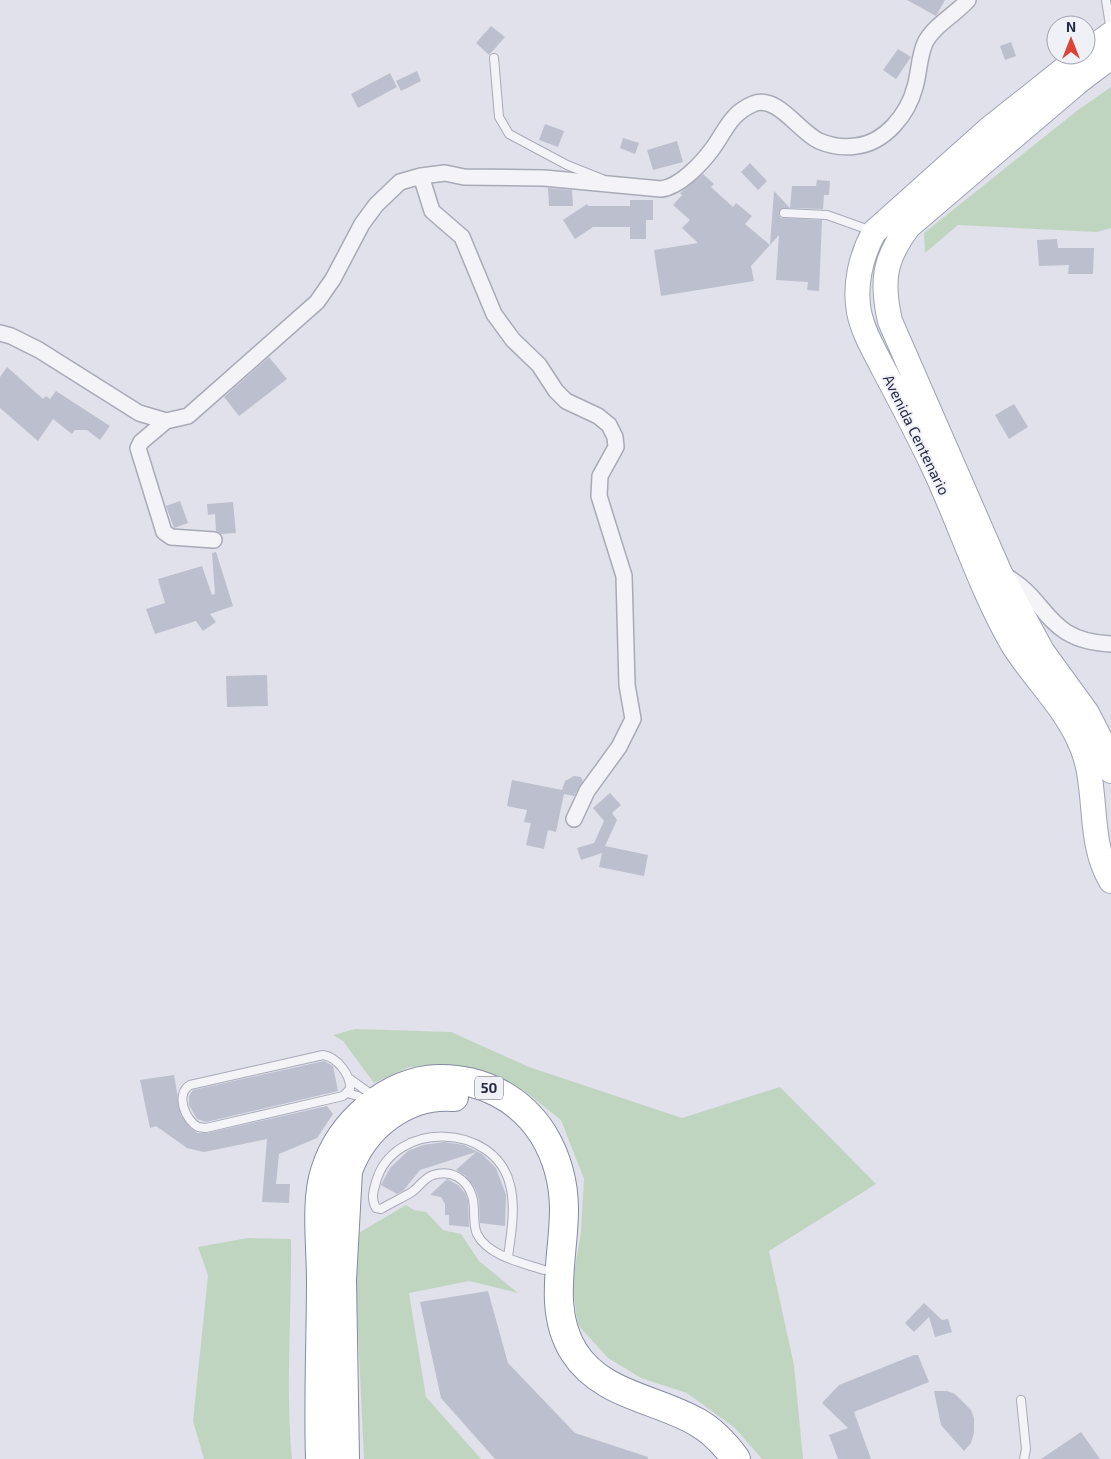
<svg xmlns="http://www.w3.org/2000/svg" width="1111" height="1459" font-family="'Exo 2',sans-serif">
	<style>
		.green { fill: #c0d5c0 }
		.building { fill: #bcbfce }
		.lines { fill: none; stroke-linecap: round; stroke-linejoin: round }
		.lane-casing { stroke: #a8aab8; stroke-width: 10 }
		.street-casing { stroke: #a8aab8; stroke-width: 18 }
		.primary-casing { stroke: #9ea2b7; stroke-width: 26 }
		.highway-casing { stroke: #858aa3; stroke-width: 30 }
		.lane { stroke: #f3f3f8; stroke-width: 8 }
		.street { stroke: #f3f3f8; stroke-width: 15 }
		.primary { stroke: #fff; stroke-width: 24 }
		.highway { stroke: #fff; stroke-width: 28 }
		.labels { text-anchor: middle; stroke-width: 4; stroke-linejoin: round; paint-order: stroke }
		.shield { fill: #eff1f7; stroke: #626679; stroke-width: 1 }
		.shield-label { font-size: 14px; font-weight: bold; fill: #262a43 }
		.street-label { font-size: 15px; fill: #262a43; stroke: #eff1f7 }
	</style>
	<rect width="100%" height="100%" fill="#e0e1ea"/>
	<path class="green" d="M1111,87V228L1097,232L958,225L925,253L924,233L1078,110Z
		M355,1029L451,1032L529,1067L682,1118L780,1087L876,1184L769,1251L794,1365L803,1459H762L735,1428L687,1393L641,1378L608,1358L578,1325L572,1285L581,1232L584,1179L561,1120L523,1090L470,1070L409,1067L374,1083L343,1041L333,1035Z
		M406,1205L414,1210L426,1212L443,1230L461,1234L479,1261L518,1293L469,1281L409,1293L426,1397L481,1459H364L356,1289L357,1234Z
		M248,1238L291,1239C292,1312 285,1386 292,1459H204L193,1421L208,1275L198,1247Z"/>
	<path class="building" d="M907,0H945L936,16Z
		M491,26L505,37L489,55L476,43Z
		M1011,42L1016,56L1005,60L1000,46Z
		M898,49L911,57L896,79L883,70Z
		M417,71L421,81L401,91L396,81Z
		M390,73L397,87L358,108L351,94Z
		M545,124L564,131L558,147L539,140Z
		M623,138L639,143L635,154L620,148Z
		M677,141L683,162L653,170L647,150Z
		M750,163L767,181L758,190L741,172Z
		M703,174L714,184L711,187L733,207L736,203L752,216L745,224L770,245L751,266L754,281L661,296L654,250L698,243L682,228L690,220L673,205L682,195L680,193Z
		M817,180L830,181L829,195H824L823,209L790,208L792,186H816Z
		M548,188L572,190L573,206H549Z
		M774,191L790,208L780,210L779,215L781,218L822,220L819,291L807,290L808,282L776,280L779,235L770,245Z
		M630,200H653V220H646V239H630V227H593L575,239L563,220L587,204L588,206H630Z
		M1057,239L1058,248H1094L1093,274H1068L1069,265L1039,266L1037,240Z
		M269,357L287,379L239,416L224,397Z
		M7,367L43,399L46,396L50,399L56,391L110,426L100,440L87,430H75L72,434L53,419L38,441L0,408V377Z
		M1014,404L1028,427L1009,439L995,415Z
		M180,501L188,523L174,528L166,506Z
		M233,502L236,533L221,534L216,531L215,514L208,515L207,504Z
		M216,552L233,606L210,614L216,622L203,631L196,621L155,634L146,609L165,603L158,579L202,566L212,595L215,594L212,553Z
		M267,675L268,706L227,707L226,676Z
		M574,776L581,777L583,781L574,796L564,794L556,832L548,830L544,849L526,845L531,823L524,822L527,810L507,806L512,780L562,790L565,781Z
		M610,793L621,805L612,813L617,820L605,846L648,855L644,876L599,867L602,853L581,860L577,848L594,843L604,821L593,808Z
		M324,1061L333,1066L338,1091L206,1122L197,1119L189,1105V1096L193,1090Z
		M174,1075L181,1115L189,1127L197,1133H207L327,1106L333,1114L317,1138L279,1154L276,1184H290L289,1203L262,1202L267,1139L204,1152L187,1148L156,1126L150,1128L140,1080Z
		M444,1142L464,1145L482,1154L496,1168L506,1195L505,1226L480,1223L479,1200L475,1188L466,1176L456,1170L476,1152L420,1170L403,1191L397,1194L381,1185L390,1168L408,1151L423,1145Z
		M447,1179L458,1185L465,1193L468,1201L469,1227L449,1225V1215H445V1204L441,1197L430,1195Z
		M488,1291L508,1363L575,1433L648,1457V1459H495L441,1398L420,1302Z
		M924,1303L942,1320L948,1319L952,1332L935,1337L929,1317L914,1332L905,1323Z
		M914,1355H918L929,1382L854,1412L871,1459H838L829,1435L848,1428L822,1403L839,1385Z
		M934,1391H947L955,1394L971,1410L974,1418V1433L971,1443L964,1451L941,1425Z
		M1081,1432L1100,1459H1041Z"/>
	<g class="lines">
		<defs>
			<path id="lane" d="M1106,0L1111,32
				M494,58L499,117L509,134L567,165L602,179
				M784,213L827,215L872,231
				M323,1055C337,1057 351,1075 350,1089L343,1096L206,1128L198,1127C185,1120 175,1094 190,1085Z
				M350,1079L375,1097
				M347,1093L358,1096L367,1103
				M508,1257C511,1234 516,1208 510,1185C495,1122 393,1120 376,1182C373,1192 371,1199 376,1208L381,1209C391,1203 402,1198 412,1192C419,1187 424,1178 433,1175C451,1169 467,1179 472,1196C476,1207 472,1223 477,1234C488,1256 523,1263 544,1270
				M1021,1400L1026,1449L1024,1459"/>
			<path id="street" d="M421,176L432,211L462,237L494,314L513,340L539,365L556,391L566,401L598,416L609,425L615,437L616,447L600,476L599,496L624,576L627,685L633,719L619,747L587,791L574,819
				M0,333L11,336L39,350L139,413L166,421L188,416L317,302L333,279L362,224L376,205L400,182L421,176L445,173L464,177L544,178L661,189C680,187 702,163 713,148C726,130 730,114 753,104C777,94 798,131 819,141C831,146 844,148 856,146C885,143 908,114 915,87C919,74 919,56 925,43C933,26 956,14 968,0
				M166,421L141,442L138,448L164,532L171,537L214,540
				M1004,575C1050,600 1044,641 1111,644"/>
			<path id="primary" d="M1086,52L1111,34
				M1082,55L989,129L874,232C861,256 854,285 859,312C863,332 874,350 883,368C900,400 917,432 933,466C961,525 980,588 1013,645C1033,677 1062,704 1078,738C1101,783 1085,838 1111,881
				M1111,57L1079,81L909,226C884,259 881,281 890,321L1000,573L1042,651L1087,713L1104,746L1111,771"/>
			<path id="highway" d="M320,1459C318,1399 321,1339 321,1280C321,1247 315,1201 325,1171C340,1123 387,1081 438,1079C481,1078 520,1098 543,1134C557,1157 564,1184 564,1210C564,1256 547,1310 574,1352C601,1395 655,1398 697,1422C713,1431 725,1444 736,1459
				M345,1459L342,1280L348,1171C364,1126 407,1093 454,1097"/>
		</defs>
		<use href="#lane" class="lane-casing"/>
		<use href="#street" class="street-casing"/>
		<use href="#primary" class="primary-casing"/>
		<use href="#highway" class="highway-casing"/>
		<use href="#lane" class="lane"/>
		<use href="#street" class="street"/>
		<use href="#primary" class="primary"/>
		<use href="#highway" class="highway"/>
	</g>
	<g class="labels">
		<rect class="shield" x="475" y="1076.5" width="28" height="23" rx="4"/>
		<g class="shield-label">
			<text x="489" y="1093">50</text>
		</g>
		<g class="street-label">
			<text transform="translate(916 435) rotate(64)" y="5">Avenida Centenario</text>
		</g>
	</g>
	<g transform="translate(1071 40)"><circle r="24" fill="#eff1f7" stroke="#9fa1af"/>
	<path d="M0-4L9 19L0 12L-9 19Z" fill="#dc4437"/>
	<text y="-8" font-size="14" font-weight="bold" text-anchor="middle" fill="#262a43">N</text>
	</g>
</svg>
